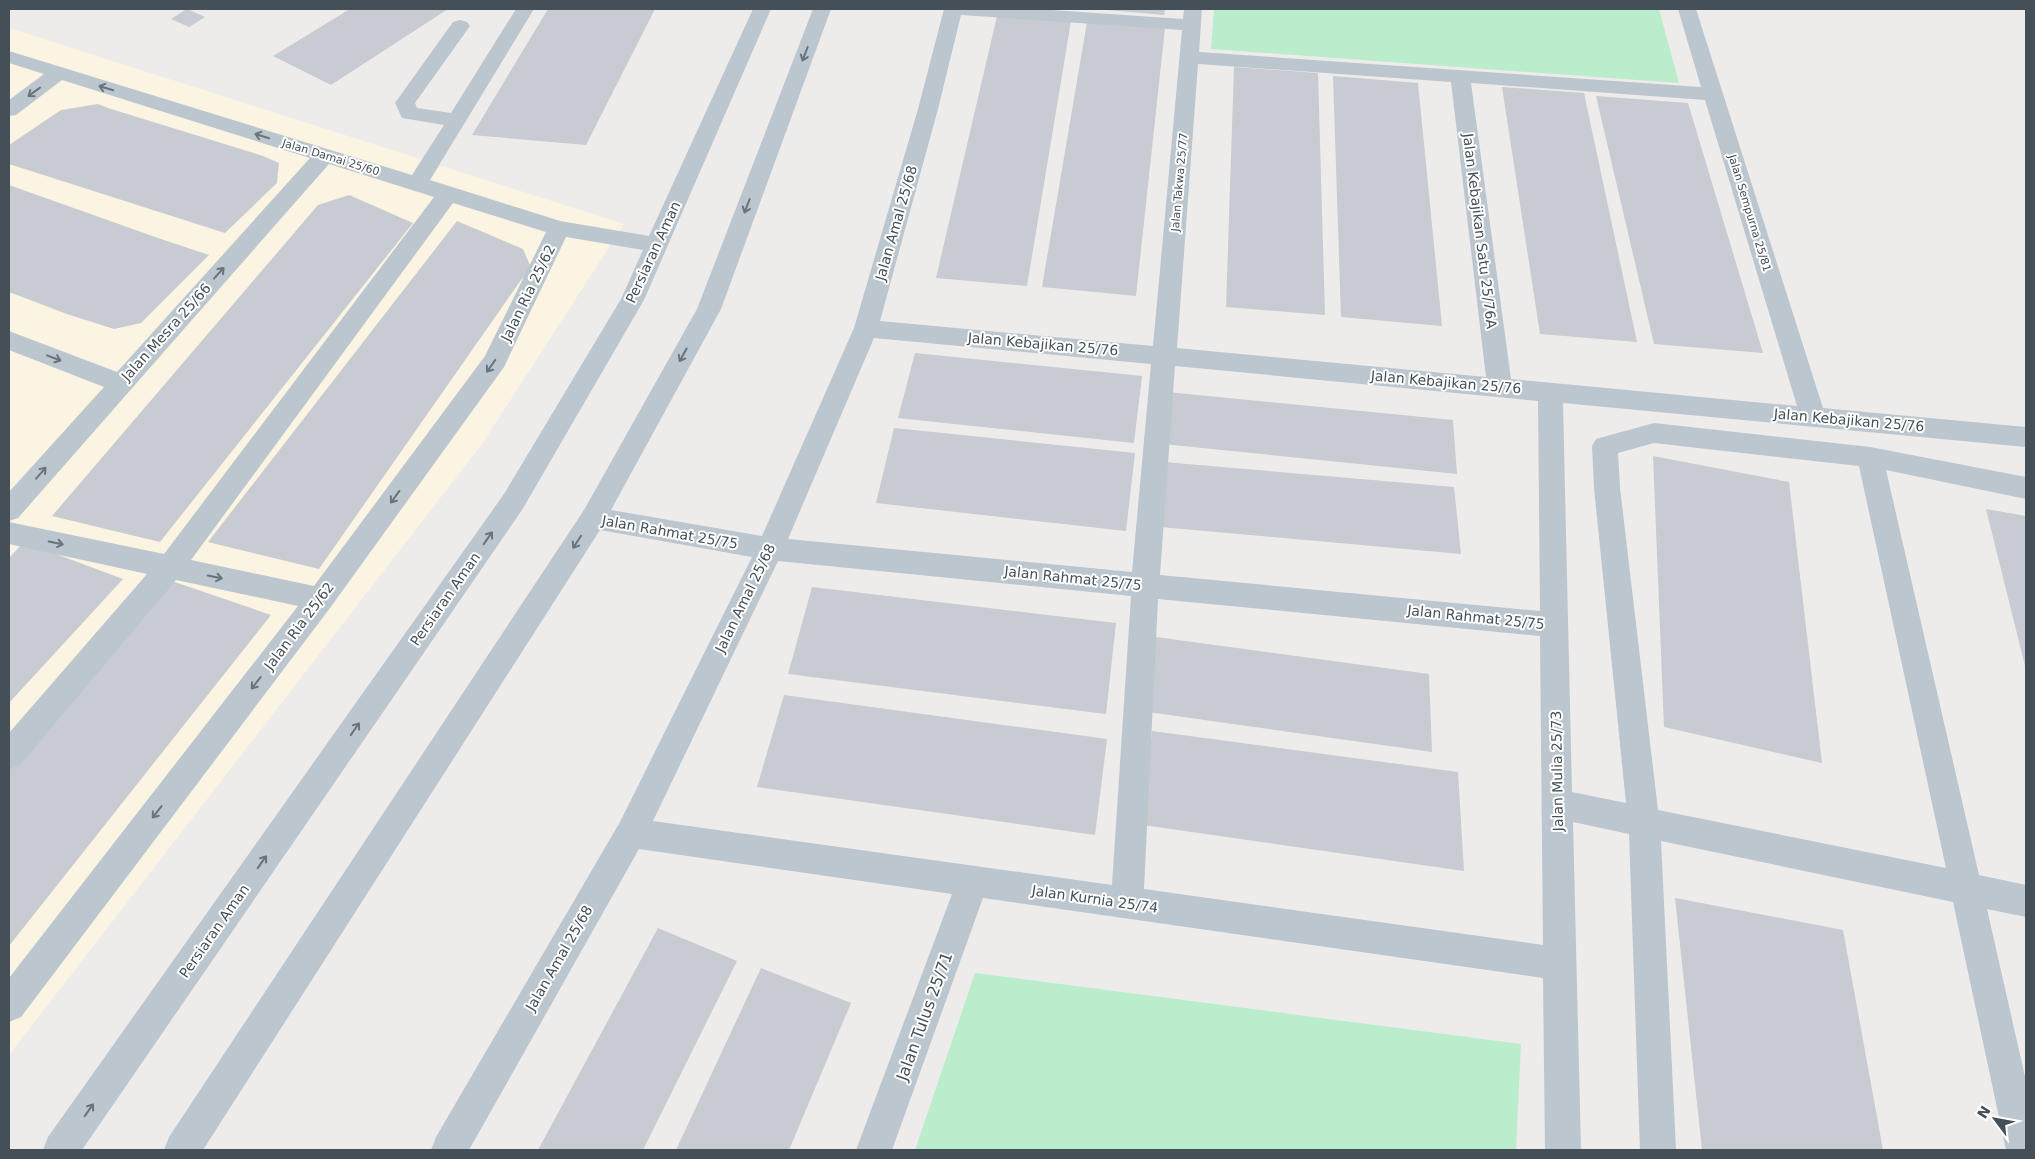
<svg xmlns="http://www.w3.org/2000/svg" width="2035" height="1159" font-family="'DejaVu Sans',sans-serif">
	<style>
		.commercial { fill: #fbf4e3 }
		.green { fill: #b9edcc }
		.building { fill: #c8cbd1 }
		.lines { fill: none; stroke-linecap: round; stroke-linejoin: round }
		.minor { fill: #bcc6ce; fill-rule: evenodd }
		.oneway { stroke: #68737b }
		.labels { text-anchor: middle; stroke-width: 4; stroke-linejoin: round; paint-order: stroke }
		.far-street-label { font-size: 11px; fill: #444f58; stroke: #fff }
		.street-label { font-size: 14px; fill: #444f58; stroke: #fff }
		.near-street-label { font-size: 16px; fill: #444f58; stroke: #fff }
	</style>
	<rect width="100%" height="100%" fill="#eeebeb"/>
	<path class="commercial" d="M9,28L624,224L482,444L9,1055Z"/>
	<path class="green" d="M1214,9H1659L1679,83L1211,49Z
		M975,973L1521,1044L1516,1150H915Z"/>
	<path class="building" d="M187,9L205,17L189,27L171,19Z
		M350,9H448L331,85L273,56Z
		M548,9H655L586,145L472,135Z
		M1096,9H1165L1164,15Z
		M997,16L1071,21L1027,286L936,278Z
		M1087,22L1165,28L1136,296L1042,287Z
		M1234,67L1318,73L1325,315L1226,307Z
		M1333,76L1418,83L1442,326L1341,317Z
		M1502,87L1584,93L1637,342L1540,334Z
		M1596,96L1688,103L1763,353L1654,344Z
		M98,104L108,108L263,156L279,163L277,183L225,233L9,164V145L61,110Z
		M9,185L158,238L209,255L141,323L114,329L67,314L9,292Z
		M349,195L413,223L160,542L52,516L318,205Z
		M457,221L523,249L532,270L521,280L319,569L208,542Z
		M915,353L1142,376L1134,443L898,418Z
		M1167,392L1453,420L1457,474L1163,444Z
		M894,428L1135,453L1126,531L876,503Z
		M1653,456L1789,482L1822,763L1664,727Z
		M1164,462L1454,487L1461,554L1160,527Z
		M1986,509L2026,516V670Z
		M24,542L123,579L9,703V558Z
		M166,579L271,615L9,946V761Z
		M812,587L1116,623L1106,714L788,674Z
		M1156,637L1429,674L1432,752L1148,712Z
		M784,695L1107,739L1095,835L757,787Z
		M1152,731L1458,772L1464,871L1143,825Z
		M1675,898L1843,930L1883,1150H1702Z
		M658,928L737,961L643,1150H538Z
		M761,968L851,1003L789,1150H676Z"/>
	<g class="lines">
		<path class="minor" d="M516,9H534L430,180L560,221L649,236L753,9H771L644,300L522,510L82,1150H43L48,1137L504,494L621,299L643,250L566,237L504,367L330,608L21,1017L9,1022V978L298,606L176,580L20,765L9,769V733L147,574L9,544V522L164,554L434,197L329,164L18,518L9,521V492L104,387L9,350V331L117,372L310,158L62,80L16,115L9,116V100L44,74L9,63V51L412,175L444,125L402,118L395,103L453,22L460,20L467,22L470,26L415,103L417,108L451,113ZM453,203L546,232L485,356L314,586L191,560Z
			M813,9H831L721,309L611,510L762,536L854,328L918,109L944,9H1037L1183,19L1184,9H1202L1199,52L1701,87L1678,9H1696L1823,408L2026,427V447L1563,403L1572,792L1626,803L1594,488L1592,446L1596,439L1654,423L1870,447L2026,477V499L1886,470L1979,875L2026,885V917L1987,909L2026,1081V1150H2006L1953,902L1661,841L1676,1150H1640L1629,834L1573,822L1581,1150H1545L1543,978L983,898L892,1150H856L952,894L639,849L469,1150H431L436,1137L620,822L752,557L600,530L203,1150H164L169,1137L584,510L697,309ZM961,15L1182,30L1153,346L880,321L938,109ZM1198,64L1451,82L1486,377L1177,348ZM1471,83L1705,100L1797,406L1511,379ZM874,338L1151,364L1132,572L788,539ZM1175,366L1538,401L1540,611L1160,575ZM1654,443L1859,466L1946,868L1658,810L1620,488L1618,453ZM778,561L1131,596L1112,885L653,821ZM1158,599L1540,636L1543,945L1144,889Z"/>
	</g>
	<defs><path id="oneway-shaft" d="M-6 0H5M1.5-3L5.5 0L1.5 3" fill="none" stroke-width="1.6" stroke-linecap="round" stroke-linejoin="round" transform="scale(1.25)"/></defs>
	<g class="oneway">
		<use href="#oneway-shaft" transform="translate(805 54) rotate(111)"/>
		<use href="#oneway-shaft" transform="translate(106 88) rotate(-163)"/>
		<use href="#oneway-shaft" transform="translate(34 92) rotate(144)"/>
		<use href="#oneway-shaft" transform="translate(262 136) rotate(-163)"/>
		<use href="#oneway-shaft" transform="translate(747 206) rotate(111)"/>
		<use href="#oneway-shaft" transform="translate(219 273) rotate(-48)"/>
		<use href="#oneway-shaft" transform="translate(683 355) rotate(119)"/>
		<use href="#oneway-shaft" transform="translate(54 358) rotate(21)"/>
		<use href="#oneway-shaft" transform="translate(491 366) rotate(125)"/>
		<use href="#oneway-shaft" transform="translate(41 473) rotate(-49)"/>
		<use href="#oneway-shaft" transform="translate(395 497) rotate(126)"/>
		<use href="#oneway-shaft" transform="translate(488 538) rotate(-55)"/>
		<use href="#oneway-shaft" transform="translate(577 542) rotate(123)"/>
		<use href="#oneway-shaft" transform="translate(56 543) rotate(12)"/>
		<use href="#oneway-shaft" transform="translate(215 577) rotate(12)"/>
		<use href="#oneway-shaft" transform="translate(256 683) rotate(128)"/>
		<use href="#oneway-shaft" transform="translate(355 729) rotate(-55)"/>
		<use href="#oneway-shaft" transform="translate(157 812) rotate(128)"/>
		<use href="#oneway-shaft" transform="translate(262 862) rotate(-55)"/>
		<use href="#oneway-shaft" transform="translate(89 1110) rotate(-55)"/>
	</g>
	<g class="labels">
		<g class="far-street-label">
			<text transform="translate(331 157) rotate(17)" y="4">Jalan Damai 25/60</text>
			<text transform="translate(1179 182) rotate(-85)" y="4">Jalan Takwa 25/77</text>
			<text transform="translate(1750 213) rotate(73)" y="4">Jalan Sempurna 25/81</text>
		</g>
		<g class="street-label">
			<text transform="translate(896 223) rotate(-74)" y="5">Jalan Amal 25/68</text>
			<text transform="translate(1480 231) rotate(83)" y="5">Jalan Kebajikan Satu 25/76A</text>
			<text transform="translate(653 252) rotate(-65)" y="5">Persiaran Aman</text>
			<text transform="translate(528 293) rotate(-64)" y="5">Jalan Ria 25/62</text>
			<text transform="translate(166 332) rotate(-48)" y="5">Jalan Mesra 25/66</text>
			<text transform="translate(1043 344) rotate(5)" y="5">Jalan Kebajikan 25/76</text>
			<text transform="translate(1446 382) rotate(5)" y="5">Jalan Kebajikan 25/76</text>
			<text transform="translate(1849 420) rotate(5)" y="5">Jalan Kebajikan 25/76</text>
			<text transform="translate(670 532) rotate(10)" y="5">Jalan Rahmat 25/75</text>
			<text transform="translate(1073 578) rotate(6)" y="5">Jalan Rahmat 25/75</text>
			<text transform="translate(745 598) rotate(-64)" y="5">Jalan Amal 25/68</text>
			<text transform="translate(445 599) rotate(-55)" y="5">Persiaran Aman</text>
			<text transform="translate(1476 617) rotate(6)" y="5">Jalan Rahmat 25/75</text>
			<text transform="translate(299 626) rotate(-53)" y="5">Jalan Ria 25/62</text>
			<text transform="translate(1557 771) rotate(-91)" y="5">Jalan Mulia 25/73</text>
			<text transform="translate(1095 899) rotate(8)" y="5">Jalan Kurnia 25/74</text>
			<text transform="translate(214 931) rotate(-55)" y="5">Persiaran Aman</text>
			<text transform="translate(559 958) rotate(-60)" y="5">Jalan Amal 25/68</text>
		</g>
		<g class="near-street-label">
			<text transform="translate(924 1016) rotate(-70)" y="6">Jalan Tulus 25/71</text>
		</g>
	</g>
	<rect width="2035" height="1159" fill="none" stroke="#444f58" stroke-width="20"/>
	<g transform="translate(1995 1119) rotate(302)" stroke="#ffffff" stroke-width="4" paint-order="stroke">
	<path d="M0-4L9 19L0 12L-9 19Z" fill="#444f58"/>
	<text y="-8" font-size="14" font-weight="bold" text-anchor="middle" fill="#444f58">N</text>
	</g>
</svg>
